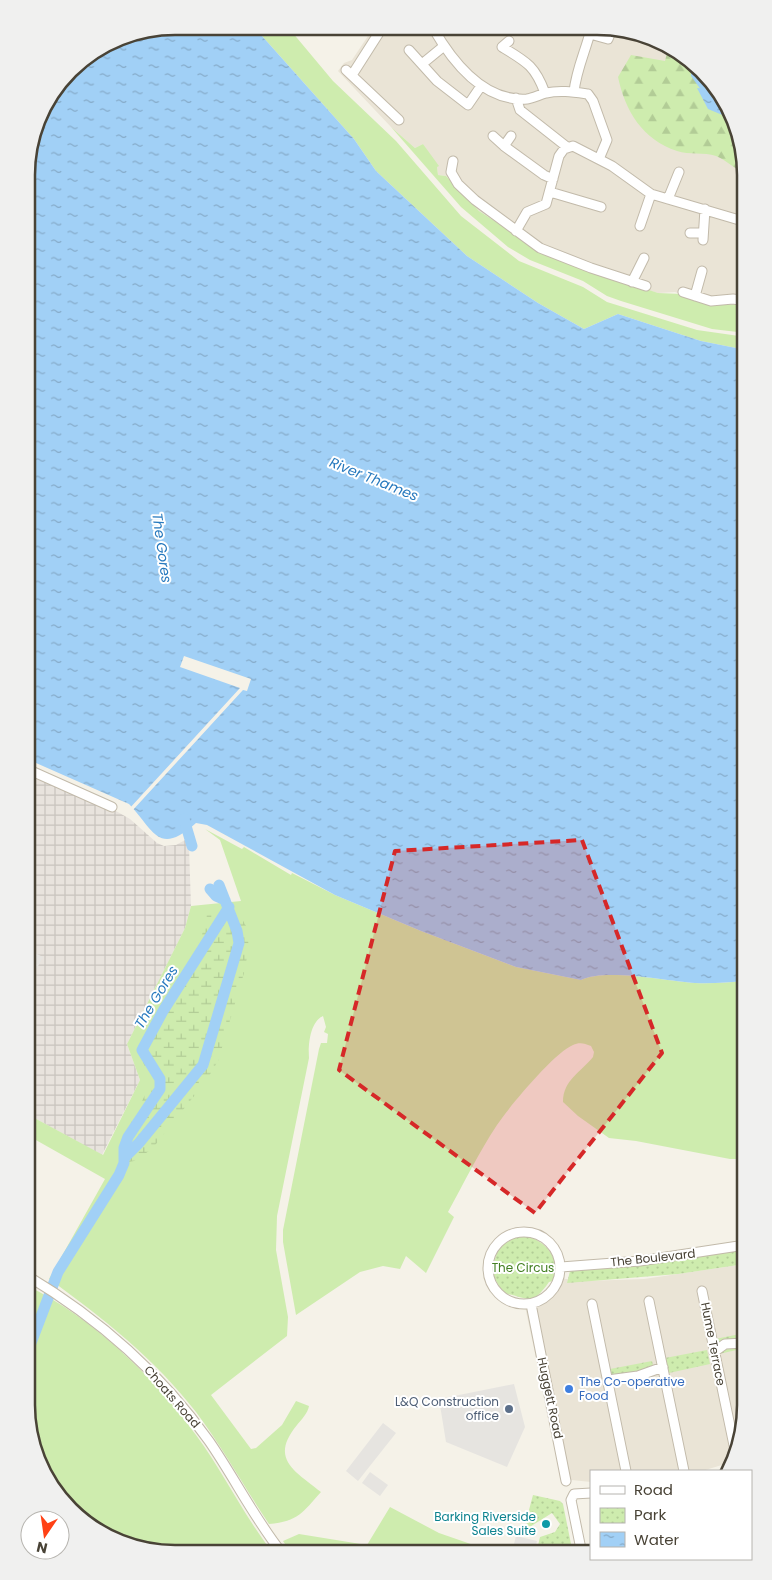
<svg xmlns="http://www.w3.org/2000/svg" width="772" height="1580" font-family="Poppins,sans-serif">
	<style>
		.residential { fill: #eae4d6 }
		.industrial { fill: url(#industrial-grid) }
		.grass { fill: #ceecae }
		.forest { fill: url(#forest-firs) }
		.wetland { fill: url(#wetland-marsh) }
		.park { fill: url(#park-dots) }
		.parking { fill: #e6e4e0 }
		.water { fill: url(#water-ripples) }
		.pier { fill: #f5f2e8 }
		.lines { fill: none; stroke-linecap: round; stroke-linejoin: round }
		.canal { stroke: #a1d0f6; stroke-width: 6 }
		.river { stroke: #a1d0f6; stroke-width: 11 }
		.minor-casing { stroke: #c2baaa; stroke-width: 11 }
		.minor { stroke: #fff; stroke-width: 9 }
		.marked { fill: #d62828; fill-opacity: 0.2; stroke: #d62828; stroke-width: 4; stroke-dasharray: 10 6; stroke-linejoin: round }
		.shop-dot { fill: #3f7fe0; stroke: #fff; stroke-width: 2 }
		.service-dot { fill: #5c6f8a; stroke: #fff; stroke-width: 2 }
		.culture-dot { fill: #0f9aa8; stroke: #fff; stroke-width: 2 }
		.labels { text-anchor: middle; stroke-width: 4; stroke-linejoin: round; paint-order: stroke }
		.street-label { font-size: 12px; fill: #494336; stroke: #fff }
		.park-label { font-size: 12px; fill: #448024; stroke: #fff }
		.shop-label { font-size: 12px; fill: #366cbe; stroke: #fff; text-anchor: start }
		.service-label { font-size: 12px; fill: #4e5e75; stroke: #fff; text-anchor: end }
		.culture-label { font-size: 12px; fill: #0d838f; stroke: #fff; text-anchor: end }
		.water-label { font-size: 14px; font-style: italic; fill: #2679be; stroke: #fff }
		.rim { fill: none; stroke: #494336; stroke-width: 2.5 }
	</style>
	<defs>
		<pattern id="industrial-grid" width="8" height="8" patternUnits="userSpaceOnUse" patternTransform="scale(1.25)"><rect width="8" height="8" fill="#e8e3dd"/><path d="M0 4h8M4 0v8" fill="none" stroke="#c8c4be"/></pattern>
		<pattern id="forest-firs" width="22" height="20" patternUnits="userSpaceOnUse" patternTransform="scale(1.25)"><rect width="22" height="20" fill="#ceecae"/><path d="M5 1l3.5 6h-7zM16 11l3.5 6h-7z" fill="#b2cc96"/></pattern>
		<pattern id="wetland-marsh" width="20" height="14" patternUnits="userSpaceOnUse" patternTransform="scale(1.25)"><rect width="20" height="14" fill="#ceecae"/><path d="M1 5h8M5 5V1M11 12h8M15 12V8" fill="none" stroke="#b2cc96"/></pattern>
		<pattern id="park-dots" width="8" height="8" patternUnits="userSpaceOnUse" patternTransform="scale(1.25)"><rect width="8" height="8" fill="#ceecae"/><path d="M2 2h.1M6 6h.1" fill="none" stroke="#b2cc96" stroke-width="1.8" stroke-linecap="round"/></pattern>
		<pattern id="water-ripples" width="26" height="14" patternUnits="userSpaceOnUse" patternTransform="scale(1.25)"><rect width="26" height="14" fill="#a1d0f6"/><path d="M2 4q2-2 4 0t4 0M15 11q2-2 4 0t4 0" fill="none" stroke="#85aac8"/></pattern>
	</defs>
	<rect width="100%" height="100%" fill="#f5f2e8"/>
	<path class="residential" d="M374,27L625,29L695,63L738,128L746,175V304L713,305L675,292L658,293L601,276L547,255L479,211L446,176L438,175L437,167L423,144L415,148L391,127L338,71L344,63L352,60Z
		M745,1264V1415L735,1461L702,1471H591V1482L562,1479L524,1302L540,1299L547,1294L557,1278L585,1281L644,1279Z"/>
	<path class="industrial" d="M27,771L109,807L130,819L157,843L164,846L176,845L185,840L189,847L191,906L185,928L127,1044L140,1080L102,1155L27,1114Z"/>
	<path class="grass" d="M254,27H291L292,32L333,81L396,141L461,216L519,261L583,287L607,302L697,330L746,337V350L701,341L618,314L584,329L538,303L467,256L376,171L354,139Z
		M391,127L415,148L423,144L439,166L437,167L438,175L446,176L479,211L547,255L601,276L624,282L645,290L646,289L658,293L681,294L682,296L713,305L746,304V333L712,329L621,301L607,296L583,281L530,260L508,247L461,207Z
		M205,829L242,849L244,847L291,875L292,873L335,895L421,931L516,967L581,980C605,968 667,981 695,983C712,984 729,982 746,981L745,1159H730L636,1141L609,1138L578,1116L563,1102C563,1080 581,1072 593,1057L594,1052L591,1046C584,1043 579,1042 573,1045C555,1052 509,1107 497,1125C479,1152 464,1183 448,1212L454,1217L426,1273L406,1256L400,1269L383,1266L360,1272L296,1315L283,1242V1230L319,1049L321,1043H327L328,1034L324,1032L326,1027L323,1016C310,1022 308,1045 309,1058L277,1216L276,1250L288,1317L287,1336L211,1395L251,1449L256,1448L282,1425L296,1401L309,1406C308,1413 301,1420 297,1425C269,1459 295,1471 321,1492C302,1513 299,1521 269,1524C244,1487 223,1448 196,1412C155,1359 103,1318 49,1279L105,1179L27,1135V1114L103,1155L140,1080L127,1044L185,928L191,906L241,901L220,840Z
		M26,1285C93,1318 153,1376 196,1435C224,1473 244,1516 273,1553L156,1552L118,1542L77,1517L34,1452L26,1405V1313L29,1306L26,1305Z
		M390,1507L439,1533L488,1550L486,1553H291L283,1541L299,1534L367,1545Z"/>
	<path class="forest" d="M665,49L695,63L738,128L746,174C735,169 726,160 716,156C704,152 689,155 677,151C643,140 625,111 618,77L631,55L665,61L667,53Z"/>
	<path class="wetland" d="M229,907L237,910L246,926L249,947L244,973L218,1061L206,1081L152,1149L134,1161L124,1163L121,1159L120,1145L151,1083L137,1046C160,1010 201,956 207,915Z"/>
	<path class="park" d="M524,1236C545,1239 563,1260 553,1281L549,1282C531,1308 528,1297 503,1293L491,1272L492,1264L494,1262L499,1247L514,1238Z
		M745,1249V1264L678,1274L567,1283L570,1271L637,1266Z
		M745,1333V1348L719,1354L715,1339Z
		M707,1350L710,1364L669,1373L665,1358Z
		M652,1361L655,1375L614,1384L610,1369Z
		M533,1495L560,1501L563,1504L573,1554H536L540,1537L555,1532L560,1524L552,1513L528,1528L526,1521Z"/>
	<path class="parking" d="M27,949L43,957L36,970L27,965Z
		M514,1384L525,1427L507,1467L446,1442L439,1399Z
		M383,1423L396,1433L358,1481L346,1471Z
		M370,1472L388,1485L380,1496L362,1483Z
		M516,1536L537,1541L534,1554L512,1552Z"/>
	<path class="water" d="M175,26L254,27L354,139L376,171L467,256L538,303L584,329L618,314L701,341L746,350V981C729,982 712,984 695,983C667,981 605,968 581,980L516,967L421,931L335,895L207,825L196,823C158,857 154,830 129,804L27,759V156L42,109L77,63L119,38Z
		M697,88L713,90L732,119L708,109Z"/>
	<path class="pier" d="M184,656L251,679L247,691L243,690L132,811L129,809L240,688L180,667Z"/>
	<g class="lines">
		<path class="canal" d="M696,64L694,75L707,93"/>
		<path class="river" d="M184,819L192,846
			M210,889L216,896L225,900
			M124,1158L139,1143L203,1065L239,943L237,931L219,885
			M26,1356L58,1272L119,1175L124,1163V1148L128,1137L160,1089V1079L142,1050L163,1011L229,907"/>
		<defs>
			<path id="minor" d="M433,28C452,61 483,102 527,99C533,98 539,95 546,93C560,90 573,92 588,94L593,101L607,140L599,159
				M590,34L608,39L612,29
				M509,41L502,47C527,62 535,66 545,93
				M409,50L437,81L468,105L481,86
				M422,64L444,46
				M346,70L399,120
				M352,75L382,28
				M574,92C576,70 586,50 591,29
				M516,98L520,110L567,147
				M493,136L504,146
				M511,136L504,146L544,175L553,179
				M453,161L451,172L458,184L475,200L540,248L591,268L646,286
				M550,192L601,207
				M668,199L679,172
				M640,226L651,194
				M516,231L527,212L546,204L559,156L564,149L573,146L612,166L651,194L746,222
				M690,233H703
				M703,240L705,209
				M632,282L644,258
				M683,292L711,301L733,299L746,301
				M695,296L702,271
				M27,769L112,807
				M488 1268a36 36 0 1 1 72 0a36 36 0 1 1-72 0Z
				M561,1267L640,1261L745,1245
				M26,1275C98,1318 160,1372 209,1441C234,1477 254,1518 282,1553
				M702,1291L736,1455
				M649,1301L684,1471
				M531,1304L566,1481
				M592,1304L626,1471
				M714,1352L725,1344L745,1343
				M608,1380L638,1376L663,1367
				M582,1554L571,1500L574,1494L591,1493"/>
		</defs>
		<use href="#minor" class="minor-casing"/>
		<use href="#minor" class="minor"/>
	</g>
	<path class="marked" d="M582,840L662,1053L535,1213L339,1070L395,851Z"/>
	<circle class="shop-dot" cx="569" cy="1389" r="5"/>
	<circle class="service-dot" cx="509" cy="1409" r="5"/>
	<circle class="culture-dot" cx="546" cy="1524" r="5"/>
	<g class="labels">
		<g class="street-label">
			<text transform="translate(653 1258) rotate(-6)" y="4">The Boulevard</text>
			<text transform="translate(713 1344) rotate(79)" y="4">Hume Terrace</text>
			<text transform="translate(172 1397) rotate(49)" y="4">Choats Road</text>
			<text transform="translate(550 1398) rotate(78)" y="4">Huggett Road</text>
		</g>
		<g class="park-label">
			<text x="523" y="1272">The Circus</text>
		</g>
		<g class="shop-label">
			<text x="579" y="1386">The Co-operative<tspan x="579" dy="14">Food</tspan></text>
		</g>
		<g class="service-label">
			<text x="499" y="1406">L&amp;Q Construction<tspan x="499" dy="14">office</tspan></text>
		</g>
		<g class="culture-label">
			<text x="536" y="1521">Barking Riverside<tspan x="536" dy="14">Sales Suite</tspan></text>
		</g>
		<g class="water-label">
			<text transform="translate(374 479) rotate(22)" y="5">River Thames</text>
			<text transform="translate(162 548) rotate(82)" y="5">The Gores</text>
			<text transform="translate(156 997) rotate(-59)" y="5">The Gores</text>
		</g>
	</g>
	<path d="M0 0H772V1580H0ZM175 35H597A140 140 0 0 1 737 175V1405A140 140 0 0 1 597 1545H175A140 140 0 0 1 35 1405V175A140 140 0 0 1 175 35Z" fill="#f0f0ef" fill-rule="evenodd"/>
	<path class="rim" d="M175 35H597A140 140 0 0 1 737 175V1405A140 140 0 0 1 597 1545H175A140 140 0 0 1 35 1405V175A140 140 0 0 1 175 35Z"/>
	<rect x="590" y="1470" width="162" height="90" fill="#ffffff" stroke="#b6b4af"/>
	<rect x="600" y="1486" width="25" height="8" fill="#ffffff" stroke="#b6b4af"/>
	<text x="634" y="1495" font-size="15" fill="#494336">Road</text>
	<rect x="600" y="1508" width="25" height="15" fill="url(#park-dots)" stroke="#b6b4af"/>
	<text x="634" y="1520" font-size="15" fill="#494336">Park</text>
	<rect x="600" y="1532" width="25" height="15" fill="url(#water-ripples)" stroke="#b6b4af"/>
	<text x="634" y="1545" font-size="15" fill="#494336">Water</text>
	<g transform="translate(45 1535) rotate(193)"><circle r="24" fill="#ffffff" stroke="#b6b4af"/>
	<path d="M0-4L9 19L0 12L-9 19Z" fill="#ff4115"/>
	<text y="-8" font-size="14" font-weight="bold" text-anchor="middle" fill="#494336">N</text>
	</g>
</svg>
